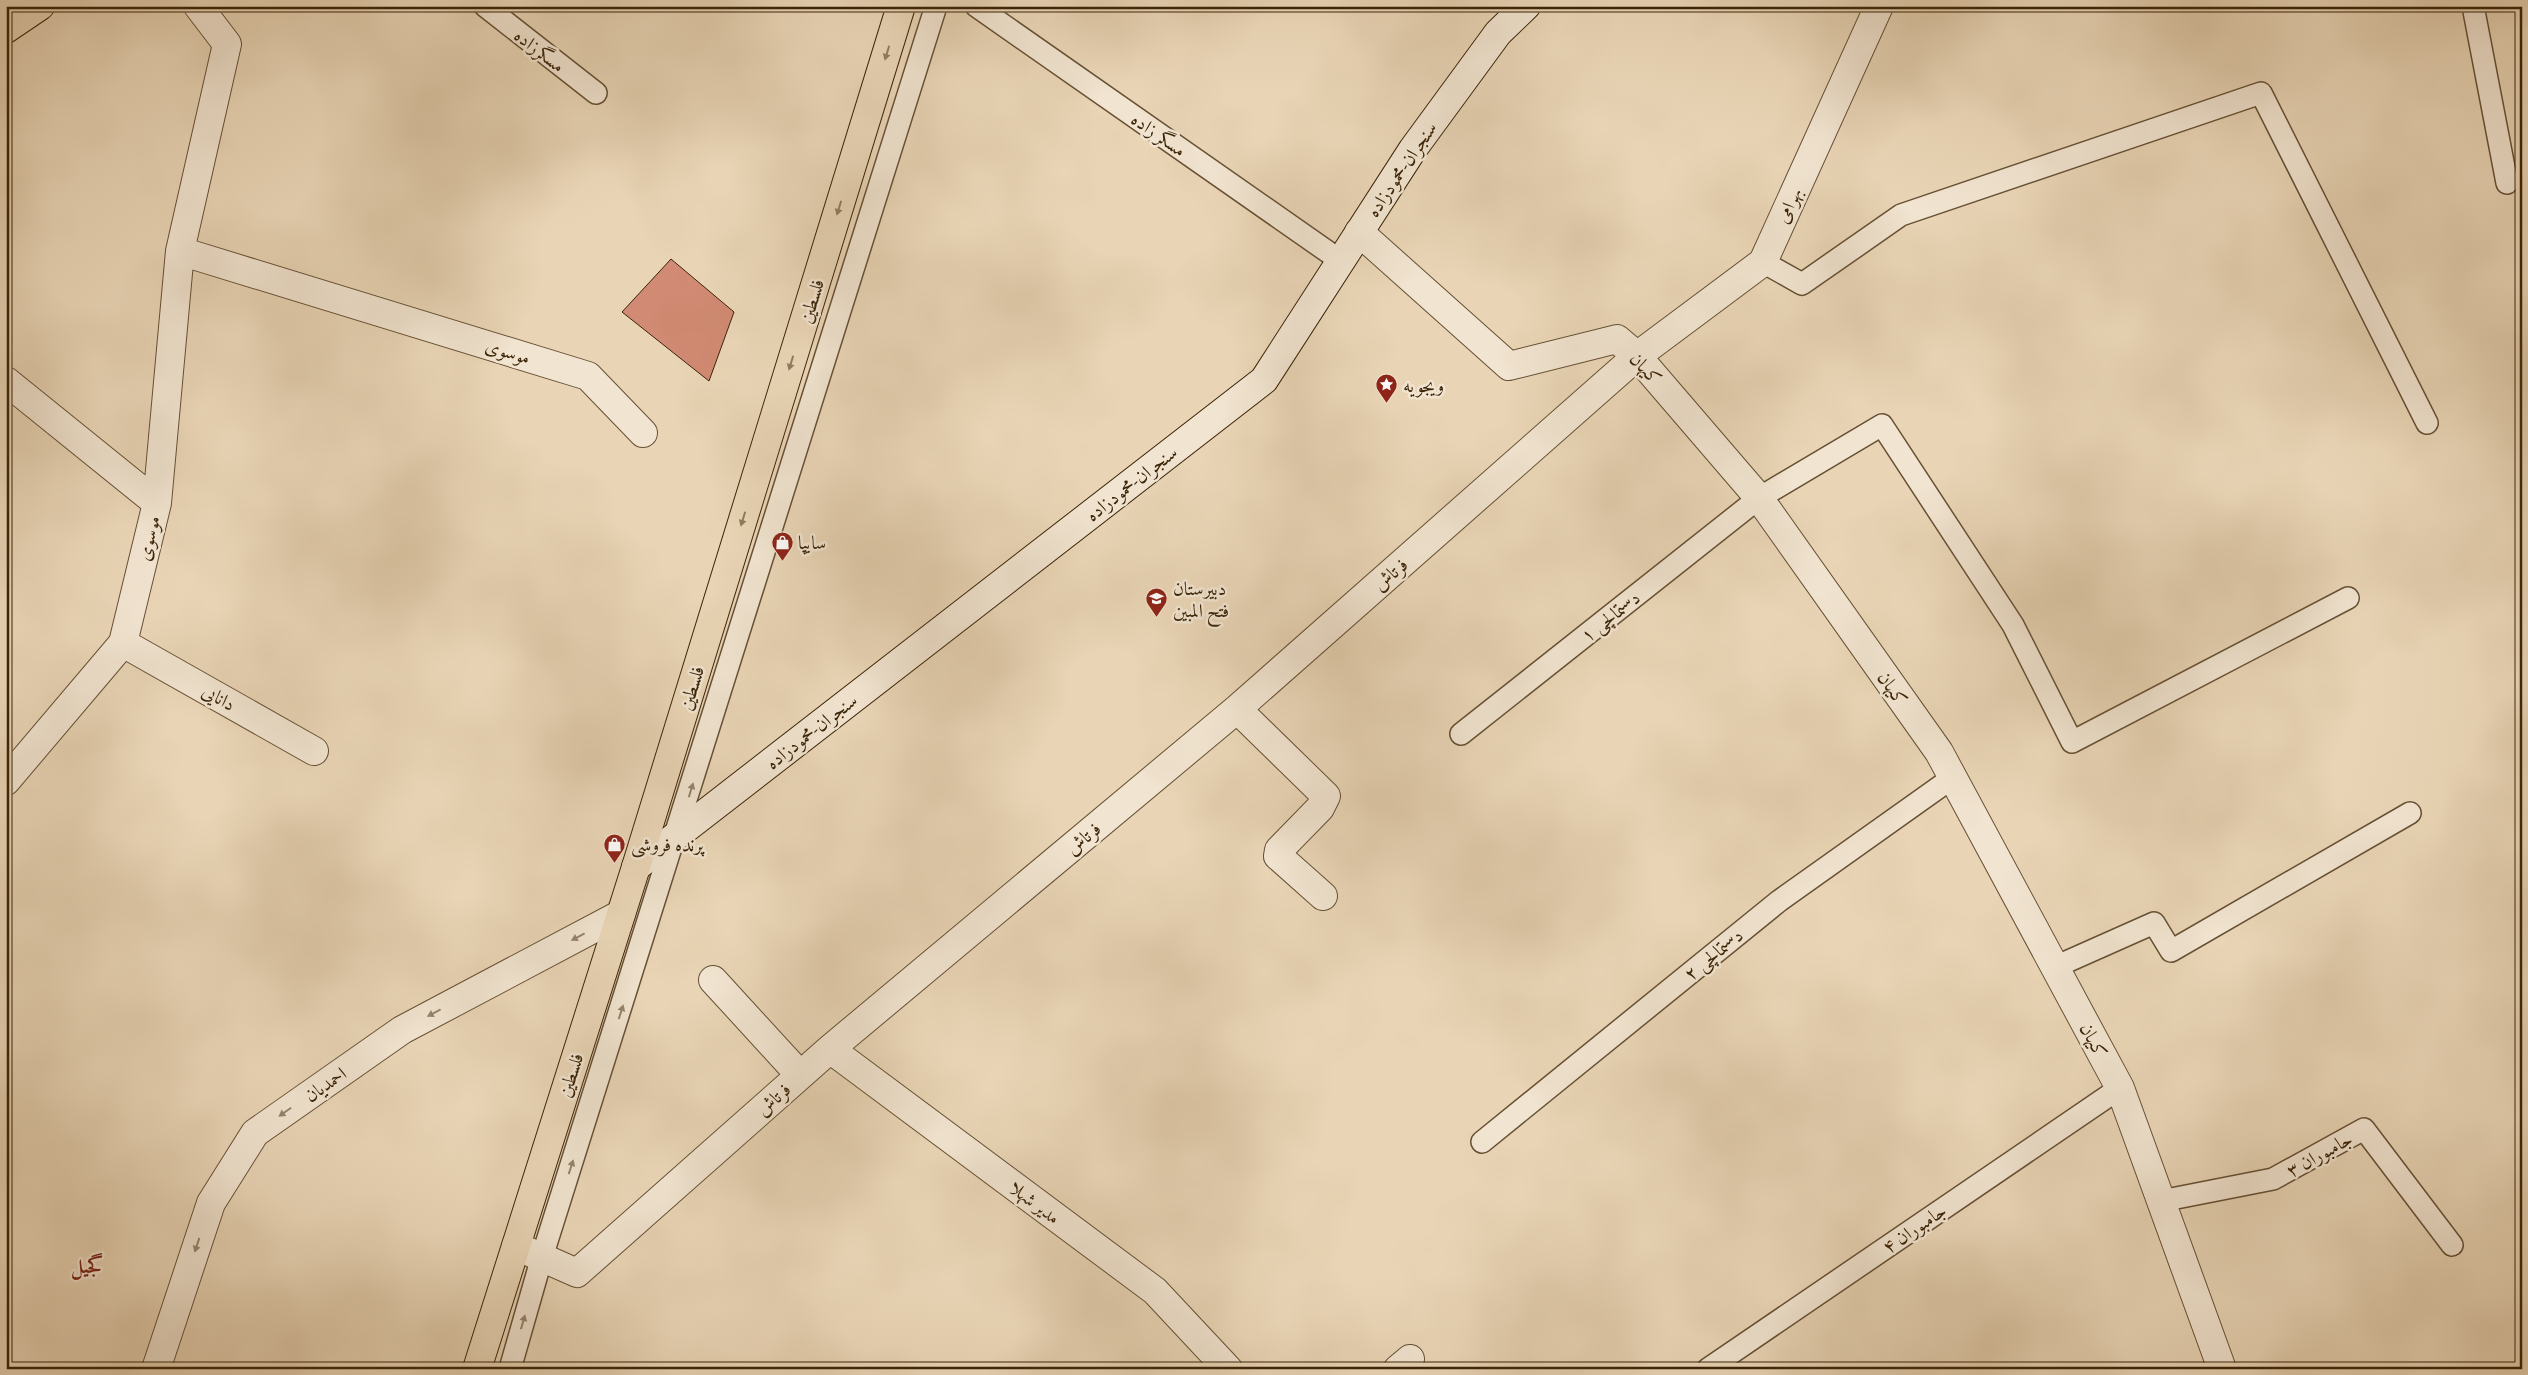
<svg xmlns="http://www.w3.org/2000/svg" width="2528" height="1375" font-family="'EB Garamond',Amiri,serif">
	<style>
		.building { fill: #d18a73; stroke: #3b2408 }
		.lines { fill: none; stroke-linecap: round; stroke-linejoin: round }
		.lane-casing { stroke: #665034; stroke-width: 24 }
		.street-casing { stroke: #665034; stroke-width: 30 }
		.secondary-casing { stroke: #3b2408; stroke-width: 30 }
		.primary-casing { stroke: #3b2408; stroke-width: 30 }
		.lane { stroke: #f1e4d0; stroke-width: 21 }
		.street { stroke: #f1e4d0; stroke-width: 28 }
		.secondary { stroke: #f1e4d0; stroke-width: 28 }
		.primary { stroke: #e9d5b6; stroke-width: 28 }
		.oneway { fill: #927c5f }
		.oneway2 { fill: #96846c }
		.labels { text-anchor: middle; stroke-width: 5; stroke-linejoin: round; paint-order: stroke }
		.street-label { font-size: 19px; fill: #3b2408; stroke: #f1e4d0 }
		.poi-label { font-size: 19px; fill: #3b2408; stroke: #f1e4d0; text-anchor: start }
		.neighbourhood-label { font-size: 20px; font-weight: bold; fill: #7a1f14; stroke: #f1e4d0 }
	</style>
	<rect width="100%" height="100%" fill="#e9d5b6"/>
	<filter id="stains"><feTurbulence type="fractalNoise" baseFrequency=".004" numOctaves="4"/><feColorMatrix values="0 0 0 0 .2 0 0 0 0 .09 0 0 0 0 .02 0 0 0 .5 -.17"/></filter>
	<radialGradient id="worn" r=".72"><stop offset=".6" stop-color="#630" stop-opacity="0"/><stop offset="1" stop-color="#630" stop-opacity=".3"/></radialGradient>
	<path class="building" d="M671,259L734,312L709,381L622,312Z"/>
	<g class="lines">
		<defs>
			<path id="lane" d="M485,6L596,93
				M976,6L1341,261
				M2473,6L2507,183
				M1763,262L1802,284L1901,215L2261,93L2427,423
				M1461,734L1759,498L1882,425L2013,625L2072,742L2348,598
				M2055,967L2154,923L2171,951L2410,813
				M1482,1142L1779,901L1952,778
				M2161,1201L2273,1179L2364,1129L2452,1245
				M510,1369L542,1257L936,6
				M1708,1369L2120,1088"/>
			<path id="street" d="M1359,232L1509,366L1617,339L1637,356L1759,498L1939,752L2120,1088L2222,1369
				M180,251L588,376L643,433
				M6,381L157,503
				M123,643L314,751
				M1237,709L1326,796L1320,808L1279,850L1278,856L1323,896
				M6,781L123,643L157,503L180,251L227,44L198,6
				M713,980L800,1075
				M830,1049L1155,1291L1228,1369
				M516,1246L577,1273L830,1049L1237,709L1637,356L1763,262L1879,6
				M156,1369L211,1203L255,1133L402,1030L621,914
				M1398,1369L1410,1359"/>
			<path id="secondary" d="M636,867L1264,380L1413,149L1498,33L1526,6"/>
			<path id="primary" d="M6,29L40,6
				M477,1369L636,867L901,6"/>
		</defs>
		<use href="#lane" class="lane-casing"/>
		<use href="#street" class="street-casing"/>
		<use href="#secondary" class="secondary-casing"/>
		<use href="#primary" class="primary-casing"/>
		<use href="#lane" class="lane"/>
		<use href="#street" class="street"/>
		<use href="#secondary" class="secondary"/>
		<use href="#primary" class="primary"/>
	</g>
	<defs><path id="oneway-solid" d="M-6-.8H1V-3.2L6.5 0L1 3.2V.8H-6Z" transform="scale(1.25)"/></defs>
	<g class="oneway">
		<use href="#oneway-solid" transform="translate(887 53) rotate(107)"/>
		<use href="#oneway-solid" transform="translate(839 208) rotate(107)"/>
		<use href="#oneway-solid" transform="translate(791 363) rotate(107)"/>
		<use href="#oneway-solid" transform="translate(743 519) rotate(107)"/>
	</g>
	<g class="oneway2">
		<use href="#oneway-solid" transform="translate(691 790) rotate(-73)"/>
		<use href="#oneway-solid" transform="translate(578 937) rotate(152)"/>
		<use href="#oneway-solid" transform="translate(621 1012) rotate(-72)"/>
		<use href="#oneway-solid" transform="translate(434 1013) rotate(152)"/>
		<use href="#oneway-solid" transform="translate(285 1112) rotate(145)"/>
		<use href="#oneway-solid" transform="translate(571 1167) rotate(-72)"/>
		<use href="#oneway-solid" transform="translate(197 1245) rotate(108)"/>
		<use href="#oneway-solid" transform="translate(523 1322) rotate(-74)"/>
	</g>
	<defs>
		<symbol id="sight-pin" viewBox="-11 -11 22 30"><path d="M0 17L-7.5 6A9.5 9.5 0 1 1 7.5 6Z" fill="#8f2418" stroke="#f1e4d0"/><path d="M0-6L1.8-2.2L6-1.7L2.9 1.2L3.7 5.4L0 3.3L-3.7 5.4L-2.9 1.2L-6-1.7L-1.8-2.2Z" fill="#fff"/></symbol>
		<symbol id="shop-pin" viewBox="-11 -11 22 30"><path d="M0 17L-7.5 6A9.5 9.5 0 1 1 7.5 6Z" fill="#8f2418" stroke="#f1e4d0"/><path d="M-5-2.5h2.3a2.7 3.5 0 0 1 5.4 0H5L5.5 6h-11ZM-1.5-2.5h3a1.5 2.3 0 0 0-3 0Z" fill="#fff"/></symbol>
		<symbol id="school-pin" viewBox="-11 -11 22 30"><path d="M0 17L-7.5 6A9.5 9.5 0 1 1 7.5 6Z" fill="#8f2418" stroke="#f1e4d0"/><path d="M0-5L7-2L0 1L-7-2ZM-4 1L0 2.5L4 1V4Q0 6-4 4Z" fill="#fff"/></symbol>
	</defs>
	<g fill-rule="evenodd">
		<use href="#sight-pin" x="1374" y="372" width="25" height="34"/>
		<use href="#shop-pin" x="770" y="530" width="25" height="34"/>
		<use href="#school-pin" x="1144" y="586" width="25" height="34"/>
		<use href="#shop-pin" x="602" y="832" width="25" height="34"/>
	</g>
	<g class="labels">
		<g class="street-label">
			<text transform="translate(540 50) rotate(38)" y="7">مسگرزاده</text>
			<text transform="translate(1159 134) rotate(35)" y="7">مسگر زاده</text>
			<text transform="translate(1401 169) rotate(-56)" y="7">سنجران-محمودزاده</text>
			<text transform="translate(1788 205) rotate(-65)" y="7">بهرامی</text>
			<text transform="translate(811 301) rotate(-73)" y="7">فلسطین</text>
			<text transform="translate(508 351) rotate(17)" y="7">موسوی</text>
			<text transform="translate(1646 368) rotate(47)" y="7">کیهان</text>
			<text transform="translate(1131 483) rotate(-38)" y="7">سنجران-محمودزاده</text>
			<text transform="translate(148 538) rotate(-76)" y="7">موسوی</text>
			<text transform="translate(1390 574) rotate(-41)" y="7">فرتاش</text>
			<text transform="translate(1610 616) rotate(-38)" y="7">دستمالچی ۱</text>
			<text transform="translate(691 688) rotate(-73)" y="7">فلسطین</text>
			<text transform="translate(1893 688) rotate(55)" y="7">کیهان</text>
			<text transform="translate(219 697) rotate(29)" y="7">دانایی</text>
			<text transform="translate(811 731) rotate(-38)" y="7">سنجران-محمودزاده</text>
			<text transform="translate(1083 838) rotate(-40)" y="7">فرتاش</text>
			<text transform="translate(1713 954) rotate(-39)" y="7">دستمالچی ۲</text>
			<text transform="translate(2094 1040) rotate(62)" y="7">کیهان</text>
			<text transform="translate(570 1075) rotate(-72)" y="7">فلسطین</text>
			<text transform="translate(325 1084) rotate(-35)" y="7">احمدیان</text>
			<text transform="translate(773 1099) rotate(-42)" y="7">فرتاش</text>
			<text transform="translate(2319 1154) rotate(-29)" y="7">جامبوران ۳</text>
			<text transform="translate(1035 1202) rotate(37)" y="7">مدیر شهلا</text>
			<text transform="translate(1914 1228) rotate(-34)" y="7">جامبوران ۴</text>
		</g>
		<g class="poi-label">
			<text x="1403" y="392">ویجویه</text>
			<text x="798" y="549">سایپا</text>
			<text x="1173" y="595">دبیرستان<tspan x="1173" dy="22">فتح المبین</tspan></text>
			<text x="631" y="851">پرنده فروشی</text>
		</g>
		<g class="neighbourhood-label">
			<text x="87" y="1273">گجیل</text>
		</g>
	</g>
	<rect width="2528" height="1375" fill="none" stroke="#e9d5b6" stroke-width="25"/>
	<rect x="8" y="8" width="2513" height="1360" fill="none" stroke="#3b2408" stroke-width="2.5"/>
	<rect x="12" y="12" width="2503" height="1350" fill="none" stroke="#3b2408"/>
	<rect width="100%" height="100%" filter="url(#stains)"/>
	<rect width="100%" height="100%" fill="url(#worn)"/>
</svg>
